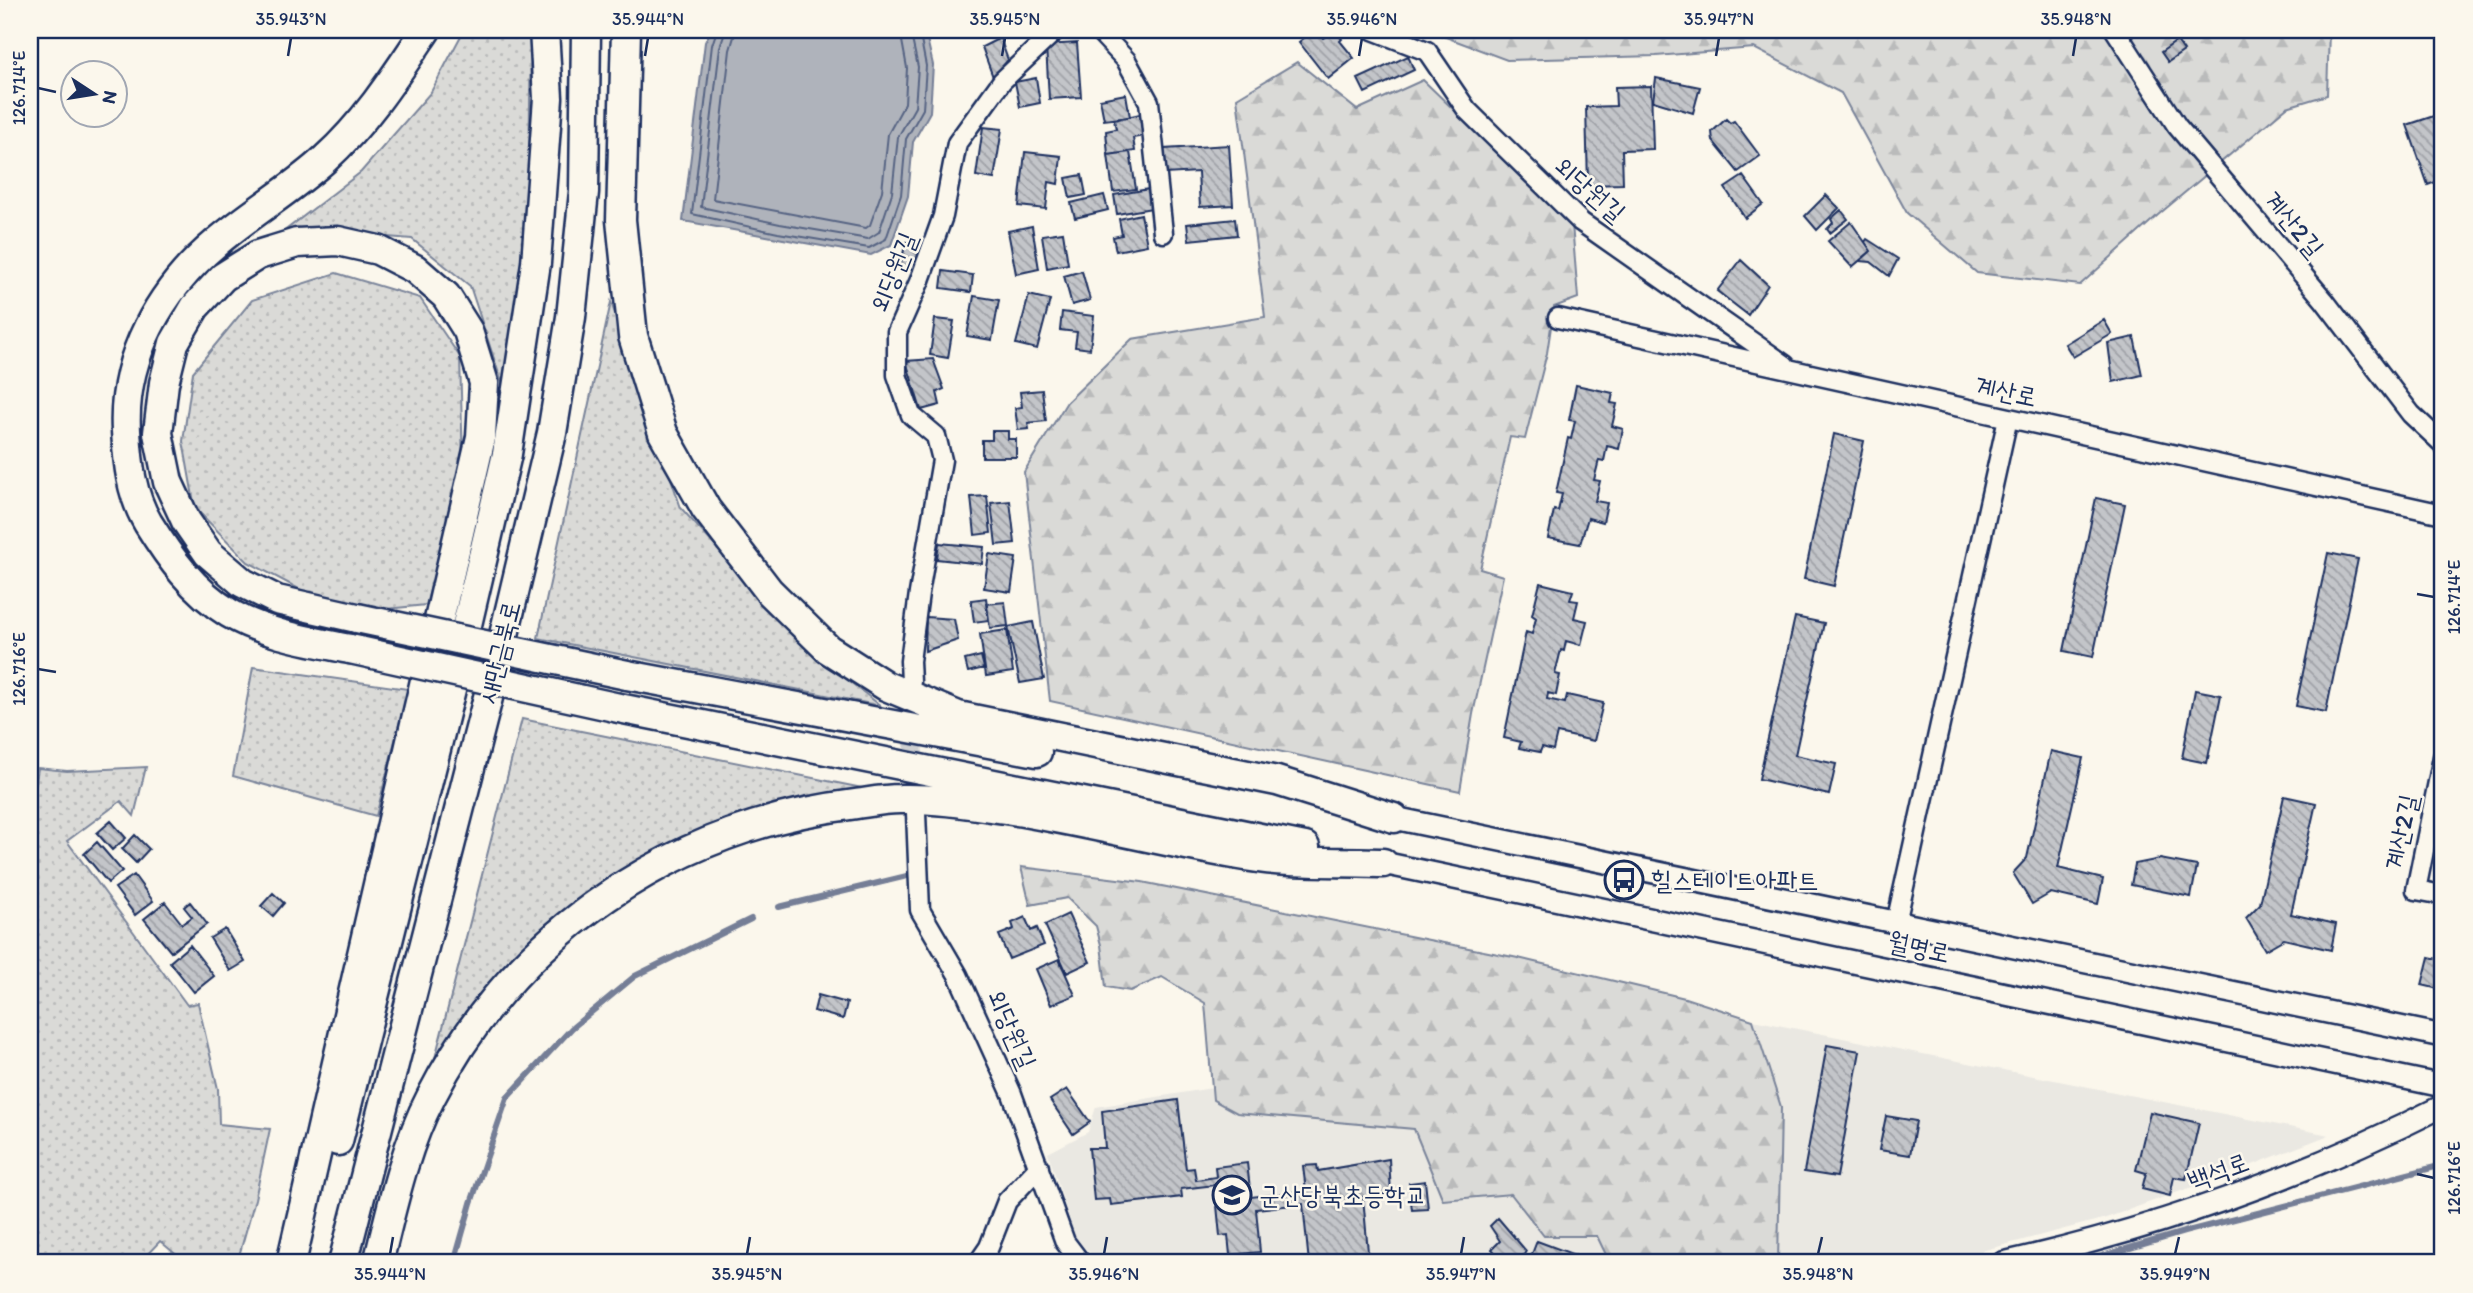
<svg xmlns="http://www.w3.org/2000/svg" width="2473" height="1293" font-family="Itim,'Poor Story',sans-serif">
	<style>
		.built { fill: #eae8e2 }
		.grass { fill: url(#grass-dots); stroke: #7a849a; stroke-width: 2 }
		.forest { fill: url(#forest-firs); stroke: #7a849a; stroke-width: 2 }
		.water { fill: #afb3bb; stroke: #747e96; stroke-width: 2 }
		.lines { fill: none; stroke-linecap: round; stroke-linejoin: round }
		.shore { stroke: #566483; stroke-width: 2 }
		.stream { stroke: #747e96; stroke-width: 6 }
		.building { fill: url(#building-back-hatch); stroke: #1b2f5e; stroke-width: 2 }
		.minor-tunnel { stroke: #cecfd0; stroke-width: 18; stroke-dasharray: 18 9; stroke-linecap: butt }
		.minor-casing { stroke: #1b2f5e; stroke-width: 23 }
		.tertiary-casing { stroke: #1b2f5e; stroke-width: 26 }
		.trunk-casing { stroke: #1b2f5e; stroke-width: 33 }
		.minor { stroke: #fbf7ec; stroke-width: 18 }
		.tertiary { stroke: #fbf7ec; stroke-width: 21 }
		.trunk { stroke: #fbf7ec; stroke-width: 28 }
		.trunk-bridge-casing { stroke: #1b2f5e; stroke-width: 33; stroke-linecap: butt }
		.trunk-bridge { stroke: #fbf7ec; stroke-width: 28 }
		.ticks { fill: none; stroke: #1b2f5e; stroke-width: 2.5 }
		.labels { text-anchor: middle; stroke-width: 5; stroke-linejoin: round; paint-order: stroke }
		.street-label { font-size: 26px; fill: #1b2f5e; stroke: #fbf7ec }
		.poi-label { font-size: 26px; fill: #1b2f5e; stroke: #fbf7ec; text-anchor: start }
		.neatline { fill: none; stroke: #1b2f5e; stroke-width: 2.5 }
		.ticks-label { font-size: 18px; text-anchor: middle; fill: #1b2f5e }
	</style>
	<defs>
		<pattern id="grass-dots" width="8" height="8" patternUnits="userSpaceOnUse" patternTransform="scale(1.75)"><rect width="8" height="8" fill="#dadad7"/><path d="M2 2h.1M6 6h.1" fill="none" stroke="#babbbb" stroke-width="1.8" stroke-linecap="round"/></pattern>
		<pattern id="forest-firs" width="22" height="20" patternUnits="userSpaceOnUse" patternTransform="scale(1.75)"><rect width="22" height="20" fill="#dadad7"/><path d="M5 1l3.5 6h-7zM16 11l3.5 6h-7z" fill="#babbbb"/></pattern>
		<pattern id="building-back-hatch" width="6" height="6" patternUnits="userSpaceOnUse" patternTransform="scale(1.75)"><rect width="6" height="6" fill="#c3c5c9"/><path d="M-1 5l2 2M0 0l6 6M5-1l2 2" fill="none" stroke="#9ea0a6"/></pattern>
	</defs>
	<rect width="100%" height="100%" fill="#fbf7ec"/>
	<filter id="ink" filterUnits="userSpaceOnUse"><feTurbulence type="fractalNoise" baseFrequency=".0143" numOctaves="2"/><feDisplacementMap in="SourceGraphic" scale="14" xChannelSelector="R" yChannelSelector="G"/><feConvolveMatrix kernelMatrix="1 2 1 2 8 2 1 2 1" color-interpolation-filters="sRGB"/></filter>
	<g filter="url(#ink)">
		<path class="built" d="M1753,1020L2329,1135L2242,1169L2106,1218L1936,1263H1778L1781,1107Z
			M1212,1088L1214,1100L1237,1113L1414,1129L1443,1200L1511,1194L1544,1236H1597L1610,1263H1098L1075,1236L1048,1153L1088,1132L1096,1107Z"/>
		<path class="grass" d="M464,30H531L529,178L520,287L503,386L470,286L412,239L287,229L361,172L431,92Z
			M336,273L420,298L460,357L463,466L426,605L386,609L314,597L248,562L195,508L183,441L193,372L252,300Z
			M611,302L681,508L804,646L881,706L538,638Z
			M253,667L408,689L376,816L233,776Z
			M522,719L872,790L805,796L706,826L586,894L486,990L433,1066Z
			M146,767L134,816L121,801L67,841L187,1005L198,1003L218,1089L219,1124L270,1129L255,1199L237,1263H186L160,1241L139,1263H30V818L38,768L67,771Z"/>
		<path class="forest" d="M1427,30H2329L2327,95L2287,107L2158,215L2080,285L1977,273L1907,213L1841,93L1754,48L1656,56L1507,60Z
			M1297,62L1357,110L1423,80L1572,224L1578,298L1554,307L1547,353L1525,439L1510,437L1480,569L1503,576L1473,714L1460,791L1050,701L1024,472L1067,402L1132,339L1265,317L1237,98Z
			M1021,867L1142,882L1518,958L1685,998L1753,1020L1781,1107L1778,1263H1610L1597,1236H1544L1511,1194L1443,1200L1414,1129L1237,1113L1213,1100L1205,1003L1162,977L1130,991L1106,987L1101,945L1096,926L1067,898L1030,905Z"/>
		<path class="water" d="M711,30H925L933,65L930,112L913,142L908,196L891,245L871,255L683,221L705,42Z"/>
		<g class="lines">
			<path class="shore" d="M717,30L712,45L692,214L778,233L869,248L886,239L901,195L906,139L923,109L926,66L919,30
				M726,30L720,47L701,207L780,224L868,239L879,232L892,193L898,137L915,107L918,67L910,30
				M736,30L730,50L713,199L866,228L870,225L882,191L888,134L905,103L907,68L900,30"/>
			<path class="stream" d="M779,907L911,875
				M454,1263L471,1203L507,1098L572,1028L635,976L751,919
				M2079,1263L2184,1232L2443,1165"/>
		</g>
		<path class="building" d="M1314,30L1323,38L1335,30L1342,39L1340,41L1354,58L1328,79L1299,42Z
			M1000,38L1008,60L993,77L982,47Z
			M2177,41L2184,51L2168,62L2161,52Z
			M1077,43L1081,97L1049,99L1046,45Z
			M1408,56L1414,70L1365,93L1358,79Z
			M1036,78L1040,103L1020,107L1015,82Z
			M1656,78L1700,87L1693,113L1653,101Z
			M1651,86L1653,149L1622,150L1623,184L1588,185L1586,107L1616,106L1615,87Z
			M1126,94L1130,117L1104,120L1100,99Z
			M2443,113V179L2428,185L2407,125Z
			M1140,114L1144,136L1133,138L1135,151L1108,155L1106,131L1116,129L1114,120Z
			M1726,119L1730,123L1734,121L1760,156L1738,172L1713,141L1712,132Z
			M983,127L1002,129L994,179L976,176Z
			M1229,145L1233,205L1200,207L1198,172L1165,174L1164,149Z
			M1025,152L1061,156L1058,184L1049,182L1046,209L1019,206Z
			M1130,152L1136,189L1113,192L1108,155Z
			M1082,175L1086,195L1070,198L1066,178Z
			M1743,176L1763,204L1745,218L1725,188Z
			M1149,189L1152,208L1117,214L1114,195Z
			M1104,195L1108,210L1075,218L1071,203Z
			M1826,195L1839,208L1817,230L1805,216Z
			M1841,210L1848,219L1830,233L1827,229L1833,223L1831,219Z
			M1141,214L1147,245L1116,251L1113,237L1122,235L1119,219Z
			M1235,219L1237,235L1189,240L1187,224Z
			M1851,222L1871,251L1852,267L1828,241Z
			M1032,226L1039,269L1016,274L1008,231Z
			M1063,232L1068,264L1047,268L1042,235Z
			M1867,239L1898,259L1889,276L1871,262L1860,261L1871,251L1865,242Z
			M906,242L922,246L916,270L900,266Z
			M1741,260L1768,285L1748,315L1717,291Z
			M943,271L973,275L971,292L941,288Z
			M1082,271L1090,300L1072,305L1064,276Z
			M1029,295L1050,300L1037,349L1016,344Z
			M974,296L999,300L992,340L967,336Z
			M1062,312L1094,316L1090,349L1075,347L1077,332L1060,330Z
			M935,319L954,321L948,358L930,355Z
			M2104,320L2112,334L2073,357L2065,344Z
			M2134,337L2142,375L2113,382L2108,343Z
			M933,359L944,389L937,392L940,405L921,410L906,361Z
			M1576,385L1613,393L1611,403L1617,404L1612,426L1623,429L1619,449L1607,446L1604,461L1599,460L1594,480L1600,481L1595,501L1607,503L1603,522L1588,518L1580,544L1548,538L1554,510L1558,511L1562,494L1556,493L1568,438L1571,439L1575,421L1569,420Z
			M1042,390L1046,421L1028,423L1029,429L1018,430L1015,408L1022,407L1020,392Z
			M992,431H1008V439H1016V457H982V440H992Z
			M1834,434L1864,441L1834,586L1804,579Z
			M987,496L991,533L975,535L971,497Z
			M2096,498L2125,504L2093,657L2064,651Z
			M1010,501L1015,543L996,545L991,503Z
			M939,543L984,547L982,564L937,559Z
			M2328,553L2358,559L2326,712L2296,706Z
			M989,554L1016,558L1011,592L984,588Z
			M1540,583L1573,591L1570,600L1578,601L1574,618L1587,621L1581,645L1566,641L1564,651L1561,650L1555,674L1560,675L1556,695L1548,693L1547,699L1565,703L1567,695L1603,703L1594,741L1557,733L1553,750L1542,747L1540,752L1519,748L1521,742L1504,738L1526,632L1532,634L1536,618L1532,615Z
			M986,598L989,620L974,622L971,600Z
			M1005,602L1008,626L990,628L986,604Z
			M926,617L954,619L958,640L925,651Z
			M1795,617L1824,623L1795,755L1836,764L1829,795L1759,779Z
			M1033,622L1044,679L1020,683L1008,627Z
			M1007,630L1013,672L986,676L980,634Z
			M981,656L984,668L968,672L965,660Z
			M2195,690L2221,695L2207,763L2182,758Z
			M2051,751L2083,758L2058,868L2103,879L2098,904L2051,893L2032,904L2013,873L2027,858Z
			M2284,796L2316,803L2291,914L2336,924L2331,950L2284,939L2265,950L2246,918L2260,904Z
			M111,821L126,838L112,850L97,833Z
			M135,835L149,849L136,863L122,849Z
			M97,842L122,871L108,883L84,854Z
			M2160,859L2197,866L2191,897L2131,885L2135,864Z
			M134,875L153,901L135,915L115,888Z
			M273,893L284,903L273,916L261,906Z
			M165,902L182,924L192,917L184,907L190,902L207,924L171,952L144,919Z
			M1068,914L1090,962L1067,973L1045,925Z
			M1025,917L1031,931L1037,928L1044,945L1009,959L999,935L1014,929L1012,923Z
			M225,929L245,962L230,971L210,938Z
			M190,945L214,976L194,992L170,962Z
			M2429,957L2443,960V990L2422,985Z
			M1059,959L1075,995L1051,1005L1036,969Z
			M818,995L847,1003L843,1019L814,1011Z
			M1827,1045L1860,1051L1837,1177L1804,1172Z
			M1067,1089L1090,1122L1073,1134L1050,1100Z
			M1178,1100L1186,1169L1194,1168L1196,1180L1216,1177L1215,1167L1247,1163L1251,1197L1306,1191L1303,1166L1317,1165L1318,1171L1389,1159L1391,1193L1363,1197L1369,1263H1309L1303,1204L1256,1209L1260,1252L1230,1255L1228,1235L1220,1236L1215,1185L1181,1189L1182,1197L1111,1205L1110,1199L1094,1200L1089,1148H1105L1102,1111Z
			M2150,1112L2199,1123L2186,1179L2174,1177L2170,1196L2142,1189L2146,1173L2136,1170Z
			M1886,1116L1916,1121L1910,1155L1879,1150Z
			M1425,1181L1428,1209L1412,1210L1409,1183Z
			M1498,1218L1526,1251L1520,1263H1504L1492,1249L1500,1241L1490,1226Z
			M1537,1241L1575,1255L1571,1263H1543L1530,1259Z"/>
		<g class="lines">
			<path class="minor-tunnel" d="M911,689L916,808"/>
			<defs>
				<path id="minor" d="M1098,30L1126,60L1149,102L1163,233
					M1373,30L1427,51L1467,110L1581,222L1785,365
					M2115,30L2177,126L2324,300L2411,414L2443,444
					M1558,318L2443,514
					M911,682L910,661L919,593L942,460L936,436L911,415L897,375V332L920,280L943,216L957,143L1002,81L1056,30
					M2443,757L2416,890L2443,895
					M916,813L920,910L958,975L1012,1094L1065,1242L1081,1263
					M1896,923L2008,418
					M978,1263L989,1247L1007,1201L1039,1167"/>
				<path id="tertiary" d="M1394,818L2443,1036
					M1383,863L2443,1086
					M2003,1263C2156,1229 2304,1176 2443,1106"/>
				<path id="trunk" d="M626,30L621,220L633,336L663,433L706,509L769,591L828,649L886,686L958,716L1277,781L1394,818
					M350,649C310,641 264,634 229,613C193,591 169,557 148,523C131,494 128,464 126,431C122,357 160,290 216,243C251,213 291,190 325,159C366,122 396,75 426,30
					M627,675L1037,752
					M619,708L1305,847
					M338,1141L466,629L507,454L536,263L548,98L544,30
					M291,1263L481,437L484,383L468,331L446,296L415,269L378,250L338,241L297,243L258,255L223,277L195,307L174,343L164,383L158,433L168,482L186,521L208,553L243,583L277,600L357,618
					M343,1263L503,639L552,433L571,317L584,192L586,30
					M378,1263C392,1207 404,1149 431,1097C515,932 674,826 856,804C870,802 885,799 900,799C935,798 971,804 1005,809C1090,822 1173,845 1258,858C1296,864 1343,861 1383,863"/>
			</defs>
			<use href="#minor" class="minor-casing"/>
			<use href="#tertiary" class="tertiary-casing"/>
			<use href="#trunk" class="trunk-casing"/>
			<use href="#minor" class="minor"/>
			<use href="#tertiary" class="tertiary"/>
			<use href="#trunk" class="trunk"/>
			<defs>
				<path id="trunk-bridge" d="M357,618L627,675
					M350,649L619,708"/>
			</defs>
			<use href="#trunk-bridge" class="trunk-bridge-casing"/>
			<use href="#trunk-bridge" class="trunk-bridge"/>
		</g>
	</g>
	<path class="ticks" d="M288,56L291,38M645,56L648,38M1002,56L1005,38M1359,56L1362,38M1716,56L1719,38M2073,56L2076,38M38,88L56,92M2417,594L2434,597M38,669L56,672M2417,1174L2434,1178M390,1254L393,1237M747,1254L750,1237M1104,1254L1107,1237M1461,1254L1464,1237M1818,1254L1822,1237M2175,1254L2179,1237"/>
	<defs>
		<symbol id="bus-ring" viewBox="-11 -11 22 22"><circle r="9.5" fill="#fbf7ec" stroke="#1b2f5e" stroke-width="1.5"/><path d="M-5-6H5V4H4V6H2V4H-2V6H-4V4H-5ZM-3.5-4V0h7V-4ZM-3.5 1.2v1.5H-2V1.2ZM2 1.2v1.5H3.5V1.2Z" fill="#1b2f5e"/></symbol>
		<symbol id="school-ring" viewBox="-11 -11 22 22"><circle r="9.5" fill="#fbf7ec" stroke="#1b2f5e" stroke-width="1.5"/><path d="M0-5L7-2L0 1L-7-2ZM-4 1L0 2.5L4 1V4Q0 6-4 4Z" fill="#1b2f5e"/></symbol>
	</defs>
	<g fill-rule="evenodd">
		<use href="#bus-ring" x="1602" y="858" width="44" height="44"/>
		<use href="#school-ring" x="1210" y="1173" width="44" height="44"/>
	</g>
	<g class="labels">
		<g class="street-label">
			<text transform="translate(1590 189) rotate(41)" y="9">외당원길</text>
			<text transform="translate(2294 224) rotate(50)" y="9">계산2길</text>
			<text transform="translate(893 272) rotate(-68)" y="9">외당원길</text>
			<text transform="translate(2006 391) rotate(12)" y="9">계산로</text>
			<text transform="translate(499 652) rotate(-76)" y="9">새만금북로</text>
			<text transform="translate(2401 832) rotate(-78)" y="9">계산2길</text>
			<text transform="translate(1919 947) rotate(12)" y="9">월명로</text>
			<text transform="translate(1012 1029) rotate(66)" y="9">외당원길</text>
			<text transform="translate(2218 1171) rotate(-20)" y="9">백석로</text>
		</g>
		<g class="poi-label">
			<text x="1651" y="889">힐스테이트아파트</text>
			<text x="1259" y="1204">군산당북초등학교</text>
		</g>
	</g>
	<rect width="2473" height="1293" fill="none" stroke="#fbf7ec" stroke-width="77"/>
	<g transform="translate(94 94) rotate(102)"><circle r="33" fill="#fbf7ec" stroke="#a1a7b3" stroke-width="2"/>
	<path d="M0-5L12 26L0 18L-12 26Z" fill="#1b2f5e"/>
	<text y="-10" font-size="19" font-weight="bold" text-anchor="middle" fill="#1b2f5e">N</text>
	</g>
	<rect x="38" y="38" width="2396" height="1216" class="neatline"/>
	<g class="ticks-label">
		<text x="291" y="25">35.943°N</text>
		<text x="648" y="25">35.944°N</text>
		<text x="1005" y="25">35.945°N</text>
		<text x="1362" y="25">35.946°N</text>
		<text x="1719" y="25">35.947°N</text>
		<text x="2076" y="25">35.948°N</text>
		<text transform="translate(19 88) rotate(-90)" y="6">126.714°E</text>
		<text transform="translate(2454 597) rotate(-90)" y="6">126.714°E</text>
		<text transform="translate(19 669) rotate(-90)" y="6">126.716°E</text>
		<text transform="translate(2454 1178) rotate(-90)" y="6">126.716°E</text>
		<text x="390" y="1280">35.944°N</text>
		<text x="747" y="1280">35.945°N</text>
		<text x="1104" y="1280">35.946°N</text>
		<text x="1461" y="1280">35.947°N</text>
		<text x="1818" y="1280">35.948°N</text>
		<text x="2175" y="1280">35.949°N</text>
	</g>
</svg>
